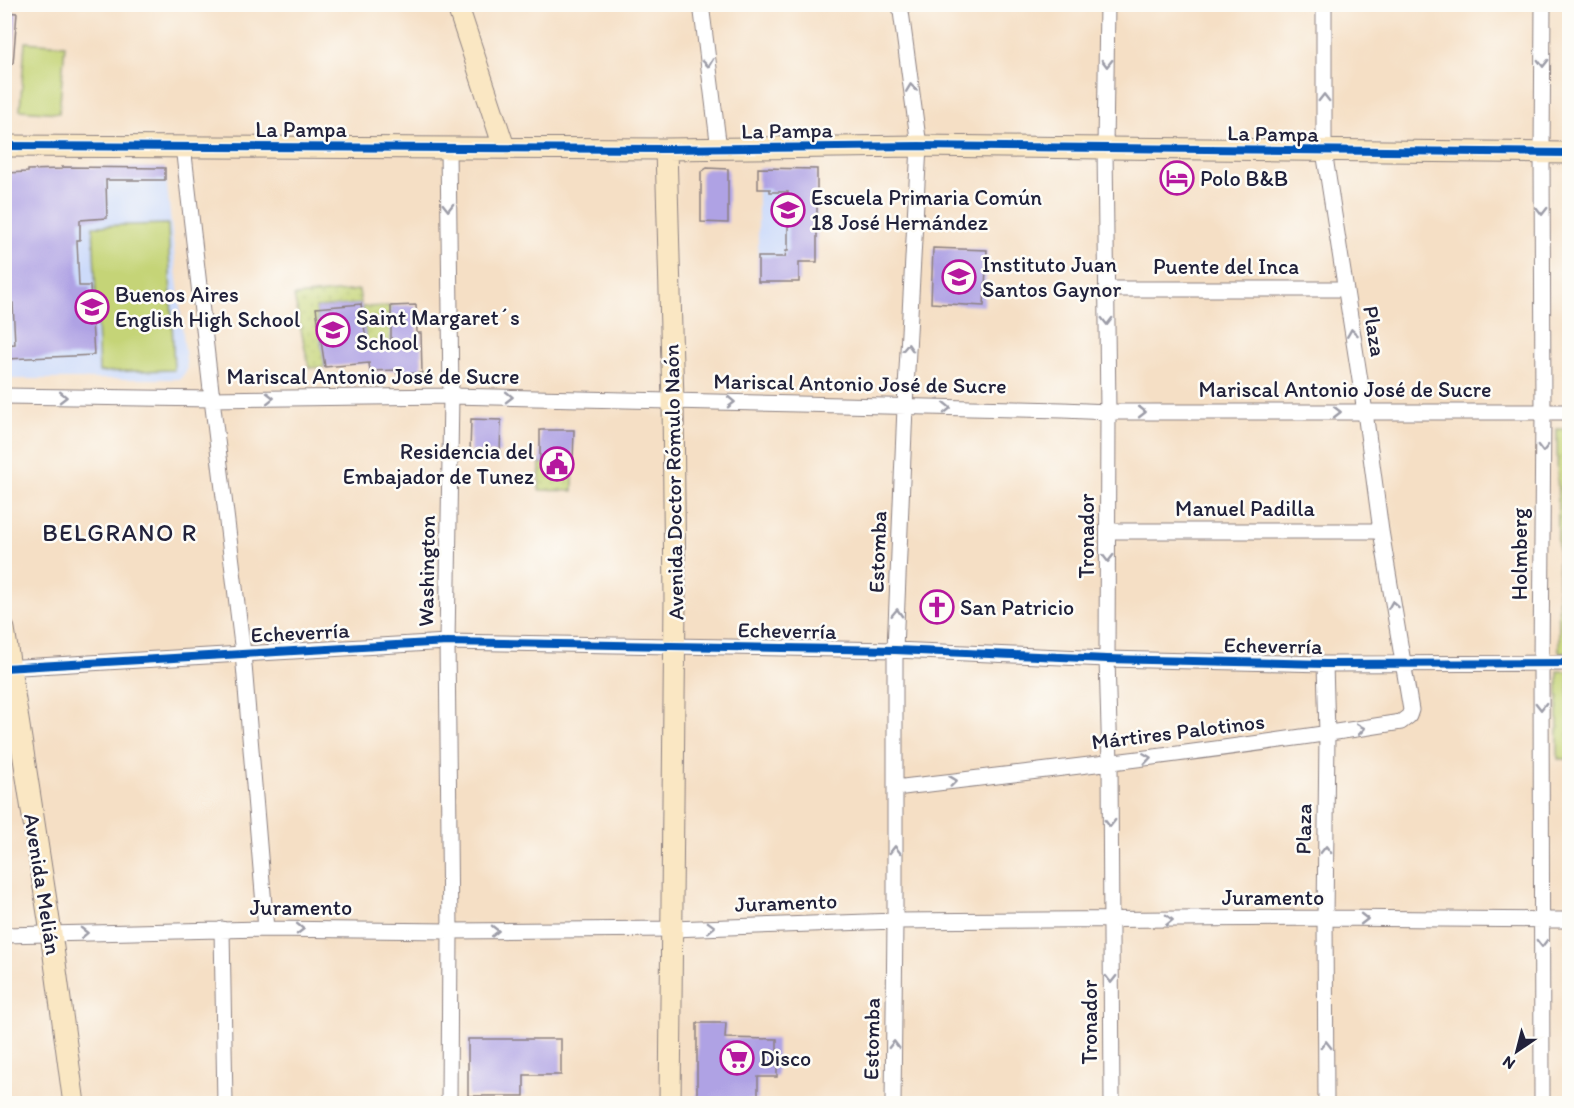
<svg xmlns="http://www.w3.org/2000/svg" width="1574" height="1108" font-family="Itim,sans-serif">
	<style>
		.built { fill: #cddbfa }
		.grass { fill: #c5d477; stroke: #747b59; stroke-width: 1.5 }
		.park { fill: url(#park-tufts); stroke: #747b59; stroke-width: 1.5 }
		.garden { fill: url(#garden-dots); stroke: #747b59; stroke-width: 1.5 }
		.building { fill: #afa2e4 }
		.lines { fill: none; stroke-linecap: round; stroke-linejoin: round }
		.street-casing { stroke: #8c8080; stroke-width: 17 }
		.secondary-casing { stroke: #8c8080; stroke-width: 23 }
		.street { stroke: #fff; stroke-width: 15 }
		.secondary { stroke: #fae7c3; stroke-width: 21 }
		.cycleway-casing { stroke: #fdfcf7; stroke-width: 11 }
		.cycleway { stroke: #0057b8; stroke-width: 8 }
		.oneway { stroke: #9c9ca7 }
		.labels { text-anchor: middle; stroke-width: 5; stroke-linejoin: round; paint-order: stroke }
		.street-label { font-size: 22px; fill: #22223b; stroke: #fdfcf7 }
		.poi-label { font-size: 22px; fill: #22223b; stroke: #fdfcf7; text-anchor: start }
		.neighbourhood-label { font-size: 24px; letter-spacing: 1.5px; fill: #22223b; stroke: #fdfcf7 }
	</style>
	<defs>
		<pattern id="park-tufts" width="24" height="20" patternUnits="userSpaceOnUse" patternTransform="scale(1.5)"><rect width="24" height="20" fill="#c5d477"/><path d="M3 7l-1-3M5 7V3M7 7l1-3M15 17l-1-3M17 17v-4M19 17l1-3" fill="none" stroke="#a9b668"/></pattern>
		<pattern id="garden-dots" width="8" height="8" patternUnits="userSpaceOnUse" patternTransform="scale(1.5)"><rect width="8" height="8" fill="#c5d477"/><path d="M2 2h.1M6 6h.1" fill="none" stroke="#a9b668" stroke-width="1.8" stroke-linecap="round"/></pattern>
	</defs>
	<rect width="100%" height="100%" fill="#fdfcf7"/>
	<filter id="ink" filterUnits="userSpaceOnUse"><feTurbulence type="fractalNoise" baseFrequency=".0167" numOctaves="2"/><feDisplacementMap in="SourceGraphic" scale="12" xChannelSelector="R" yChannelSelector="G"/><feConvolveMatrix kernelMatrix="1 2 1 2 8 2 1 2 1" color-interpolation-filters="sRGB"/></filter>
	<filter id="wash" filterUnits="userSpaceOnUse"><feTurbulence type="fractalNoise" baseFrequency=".008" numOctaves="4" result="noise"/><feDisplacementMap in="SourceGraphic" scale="24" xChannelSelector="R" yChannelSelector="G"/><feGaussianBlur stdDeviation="1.35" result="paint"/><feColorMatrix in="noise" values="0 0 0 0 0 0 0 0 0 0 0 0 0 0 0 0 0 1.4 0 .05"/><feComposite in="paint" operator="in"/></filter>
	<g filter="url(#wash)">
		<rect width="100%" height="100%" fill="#f5dfc5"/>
		<path class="built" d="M62,167L165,168L187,370L180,379H5L4,244L66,241Z
			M758,168L817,169V262H799L758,282Z"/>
		<path class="grass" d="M25,42L65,45L59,113L20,110Z
			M168,224L174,370L99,372L93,226Z"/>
		<path class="park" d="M1557,429H1569V652H1559Z
			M1558,671H1569V759H1558Z"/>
		<path class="garden" d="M359,290L361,304L316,308L325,367L309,368L294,296Z
			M391,306V347L367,350L362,307Z
			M540,463L573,464V491L539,490Z"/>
		<g id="blocks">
			<path class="building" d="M4,12L17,13L13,64H4Z
				M62,167L165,168V180H106L107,218L80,220V240H77L79,286H90L94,355L7,359L5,345L15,344L13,303L4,304V290H6L4,251V173L28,172V170L62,169Z
				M707,168L728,169V223L701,222V172Z
				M758,168L817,169V262H799V282H758V257H785L786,251H788V192H770V189H758Z
				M933,248L987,250L984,306L931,303Z
				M361,304L367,347H391V306L416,305L417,333H421L422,373L397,374V370L370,371L369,363L325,367L316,308Z
				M471,419L501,420L500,453L470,452Z
				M540,430H574L573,464L540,463Z
				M697,1023H726L725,1038L777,1039V1077H758V1100H697Z
				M468,1039H561V1075H524V1096H468Z"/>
		</g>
	</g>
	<g filter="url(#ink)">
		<use href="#blocks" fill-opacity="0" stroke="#8c8080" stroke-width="1.5"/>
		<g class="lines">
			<defs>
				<path id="street" d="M701,4L719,149
					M1107,4L1105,148L1108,412L1107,659L1110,763L1112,1104
					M183,146L212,399L243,653L266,929
					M448,148L451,396L447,642L450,931L449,1104
					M1107,289H1345
					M4,396L212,399L451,396L1063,410L1108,412H1570
					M1108,531H1381
					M1325,664L1327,734L1325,918L1326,1104
					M4,668L447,642L895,650L1107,659L1325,664L1570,663
					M895,788C1064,768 1233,749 1401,722L1409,716L1411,710L1381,531L1365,412L1324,151V4
					M222,929L225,1104
					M4,935L266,929L450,931L672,929L895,921L1325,918L1570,920
					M893,1104L895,921V650L905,407L919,146L900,4
					M1542,1104L1541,663L1543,412L1542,152L1543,4"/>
				<path id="secondary" d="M457,4L504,147
					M4,146L666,149L919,146L1570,153
					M666,149L673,401L675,600L670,1104
					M4,629L51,933L74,1104"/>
			</defs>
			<use href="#street" class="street-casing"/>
			<use href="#secondary" class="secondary-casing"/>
			<use href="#street" class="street"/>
			<use href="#secondary" class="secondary"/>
			<defs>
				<path id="cycleway" d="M4,146L666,149L919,146L1570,153
					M4,668L447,642L895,650L1107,659L1325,664L1570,663"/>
			</defs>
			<use href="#cycleway" class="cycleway-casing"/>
			<use href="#cycleway" class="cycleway"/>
		</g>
		<defs><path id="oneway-chevron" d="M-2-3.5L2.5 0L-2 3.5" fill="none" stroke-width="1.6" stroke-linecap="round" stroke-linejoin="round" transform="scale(1.5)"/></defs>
		<g class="oneway">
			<use href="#oneway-chevron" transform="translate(708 63) rotate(83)"/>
			<use href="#oneway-chevron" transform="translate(1107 63) rotate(91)"/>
			<use href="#oneway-chevron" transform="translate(1543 63) rotate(90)"/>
			<use href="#oneway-chevron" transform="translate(911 88) rotate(-97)"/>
			<use href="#oneway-chevron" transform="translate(1324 98) rotate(-90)"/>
			<use href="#oneway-chevron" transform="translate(448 207) rotate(89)"/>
			<use href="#oneway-chevron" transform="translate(1542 211) rotate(90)"/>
			<use href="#oneway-chevron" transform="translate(1107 321) rotate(89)"/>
			<use href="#oneway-chevron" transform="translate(1352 333) rotate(-99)"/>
			<use href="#oneway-chevron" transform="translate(908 348) rotate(-87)"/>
			<use href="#oneway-chevron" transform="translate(63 397) rotate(1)"/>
			<use href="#oneway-chevron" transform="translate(509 397) rotate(1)"/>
			<use href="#oneway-chevron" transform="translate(270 398) rotate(-1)"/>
			<use href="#oneway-chevron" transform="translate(731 402) rotate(1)"/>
			<use href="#oneway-chevron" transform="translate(947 408) rotate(1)"/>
			<use href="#oneway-chevron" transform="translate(1142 412)"/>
			<use href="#oneway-chevron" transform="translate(1337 412)"/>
			<use href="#oneway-chevron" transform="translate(1543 448) rotate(91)"/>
			<use href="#oneway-chevron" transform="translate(1108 558) rotate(90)"/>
			<use href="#oneway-chevron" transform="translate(1393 605) rotate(-99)"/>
			<use href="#oneway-chevron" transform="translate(897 613) rotate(-88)"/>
			<use href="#oneway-chevron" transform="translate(1541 706) rotate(90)"/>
			<use href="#oneway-chevron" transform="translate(1361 729) rotate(-9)"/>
			<use href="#oneway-chevron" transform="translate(1147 758) rotate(-8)"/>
			<use href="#oneway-chevron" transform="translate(953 781) rotate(-7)"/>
			<use href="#oneway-chevron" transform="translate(1110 823) rotate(90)"/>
			<use href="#oneway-chevron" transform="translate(895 850) rotate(-90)"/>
			<use href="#oneway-chevron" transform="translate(1326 850) rotate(-89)"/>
			<use href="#oneway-chevron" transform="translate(1364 919)"/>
			<use href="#oneway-chevron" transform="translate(1169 920) rotate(-1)"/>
			<use href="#oneway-chevron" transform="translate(711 927) rotate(-2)"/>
			<use href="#oneway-chevron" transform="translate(300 929) rotate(1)"/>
			<use href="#oneway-chevron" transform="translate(495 931) rotate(-1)"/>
			<use href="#oneway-chevron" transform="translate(84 933) rotate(-1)"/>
			<use href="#oneway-chevron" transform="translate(1542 943) rotate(90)"/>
			<use href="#oneway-chevron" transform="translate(1111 979) rotate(90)"/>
			<use href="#oneway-chevron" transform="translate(894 1045) rotate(-89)"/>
			<use href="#oneway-chevron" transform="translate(1326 1045) rotate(-90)"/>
		</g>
	</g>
	<defs>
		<symbol id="hotel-ring" viewBox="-11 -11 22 22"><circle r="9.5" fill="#fdfcf7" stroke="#b5179e" stroke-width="1.5"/><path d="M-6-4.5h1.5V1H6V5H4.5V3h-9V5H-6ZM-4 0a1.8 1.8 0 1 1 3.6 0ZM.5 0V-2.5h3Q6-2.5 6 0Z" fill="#b5179e"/></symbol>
		<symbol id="school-ring" viewBox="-11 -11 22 22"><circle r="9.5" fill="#fdfcf7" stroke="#b5179e" stroke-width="1.5"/><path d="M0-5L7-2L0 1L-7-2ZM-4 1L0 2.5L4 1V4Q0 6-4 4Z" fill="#b5179e"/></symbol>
		<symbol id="civic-ring" viewBox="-11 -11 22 22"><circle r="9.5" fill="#fdfcf7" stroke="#b5179e" stroke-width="1.5"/><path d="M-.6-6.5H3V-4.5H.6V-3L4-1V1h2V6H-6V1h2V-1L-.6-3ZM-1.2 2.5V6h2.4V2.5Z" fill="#b5179e"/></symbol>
		<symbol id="church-ring" viewBox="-11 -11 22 22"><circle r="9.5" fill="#fdfcf7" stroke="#b5179e" stroke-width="1.5"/><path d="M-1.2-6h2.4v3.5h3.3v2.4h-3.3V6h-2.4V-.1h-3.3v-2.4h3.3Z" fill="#b5179e"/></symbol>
		<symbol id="supermarket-ring" viewBox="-11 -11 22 22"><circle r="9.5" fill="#fdfcf7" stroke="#b5179e" stroke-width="1.5"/><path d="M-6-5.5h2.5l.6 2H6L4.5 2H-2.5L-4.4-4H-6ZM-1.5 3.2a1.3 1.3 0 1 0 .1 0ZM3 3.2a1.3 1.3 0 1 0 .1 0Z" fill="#b5179e"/></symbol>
	</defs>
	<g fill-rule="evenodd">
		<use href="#hotel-ring" x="1158" y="159" width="38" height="38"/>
		<use href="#school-ring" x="769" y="191" width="38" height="38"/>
		<use href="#school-ring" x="940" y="258" width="38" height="38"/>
		<use href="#school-ring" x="73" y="288" width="38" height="38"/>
		<use href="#school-ring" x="314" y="311" width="38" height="38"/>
		<use href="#civic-ring" x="538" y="445" width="38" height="38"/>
		<use href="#church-ring" x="918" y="588" width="38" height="38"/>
		<use href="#supermarket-ring" x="718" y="1039" width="38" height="38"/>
	</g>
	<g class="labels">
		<g class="street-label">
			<text x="301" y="137">La Pampa</text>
			<text transform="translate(787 130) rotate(-1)" y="8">La Pampa</text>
			<text transform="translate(1273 133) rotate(1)" y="8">La Pampa</text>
			<text x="1226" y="274">Puente del Inca</text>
			<text transform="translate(1375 331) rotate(81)" y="8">Plaza</text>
			<text x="373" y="384">Mariscal Antonio José de Sucre</text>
			<text transform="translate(860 383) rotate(1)" y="8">Mariscal Antonio José de Sucre</text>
			<text x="1345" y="397">Mariscal Antonio José de Sucre</text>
			<text transform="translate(673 482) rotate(-91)" y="8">Avenida Doctor Rómulo Naón</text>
			<text x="1245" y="516">Manuel Padilla</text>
			<text transform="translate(1086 536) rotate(-90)" y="8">Tronador</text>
			<text transform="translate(877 552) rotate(-88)" y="8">Estomba</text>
			<text transform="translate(1519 554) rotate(-90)" y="8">Holmberg</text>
			<text transform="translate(426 571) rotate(-89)" y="8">Washington</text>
			<text transform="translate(787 630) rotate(1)" y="8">Echeverría</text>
			<text transform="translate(300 632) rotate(-3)" y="8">Echeverría</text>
			<text transform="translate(1273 645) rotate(1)" y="8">Echeverría</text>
			<text transform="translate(1178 731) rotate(-7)" y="8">Mártires Palotinos</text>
			<text transform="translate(1303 829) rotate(-89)" y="8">Plaza</text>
			<text transform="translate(43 884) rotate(81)" y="8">Avenida Melián</text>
			<text x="1273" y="905">Juramento</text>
			<text transform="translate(786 902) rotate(-2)" y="8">Juramento</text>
			<text x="301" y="915">Juramento</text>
			<text transform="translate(1089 1022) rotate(-90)" y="8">Tronador</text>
			<text transform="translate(871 1039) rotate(-89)" y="8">Estomba</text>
		</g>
		<g class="poi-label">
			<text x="1200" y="186">Polo B&amp;B</text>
			<text x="811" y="205">Escuela Primaria Común<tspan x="811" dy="25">18 José Hernández</tspan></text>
			<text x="982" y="272">Instituto Juan<tspan x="982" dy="25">Santos Gaynor</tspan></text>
			<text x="115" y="302">Buenos Aires<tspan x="115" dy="25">English High School</tspan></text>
			<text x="356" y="325">Saint Margaret´s<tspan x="356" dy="25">School</tspan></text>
			<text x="534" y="459" text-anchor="end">Residencia del<tspan x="534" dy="25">Embajador de Tunez</tspan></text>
			<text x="960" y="615">San Patricio</text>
			<text x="760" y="1066">Disco</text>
		</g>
		<g class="neighbourhood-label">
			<text x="120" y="541">BELGRANO R</text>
		</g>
	</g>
	<rect width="1574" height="1108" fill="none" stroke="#fdfcf7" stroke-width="24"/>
	<g transform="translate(1517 1051) rotate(215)" stroke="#fdfcf7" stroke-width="4.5" paint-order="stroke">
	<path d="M0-4.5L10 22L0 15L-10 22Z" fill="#22223b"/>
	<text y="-9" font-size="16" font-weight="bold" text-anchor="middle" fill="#22223b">N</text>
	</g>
</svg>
